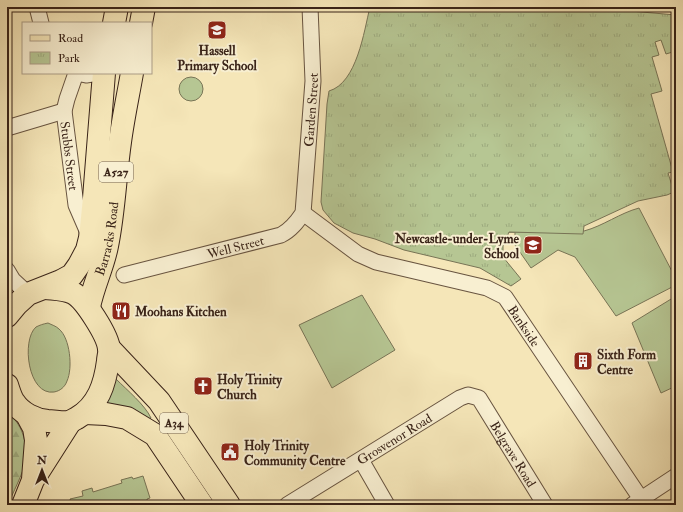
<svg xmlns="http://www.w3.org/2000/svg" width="683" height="512" font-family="'IM FELL Double Pica',serif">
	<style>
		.green { fill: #b6c693; stroke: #787456 }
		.forest { fill: url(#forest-firs); stroke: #787456 }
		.park { fill: url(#park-tufts); stroke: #787456 }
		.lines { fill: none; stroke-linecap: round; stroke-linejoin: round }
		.street-casing { stroke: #685440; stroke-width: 17 }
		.primary-casing { stroke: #392318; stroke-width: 24 }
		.highway-casing { stroke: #392318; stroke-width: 24 }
		.street { stroke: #f8efd1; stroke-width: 15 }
		.primary { stroke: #f5e6b8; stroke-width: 22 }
		.highway { stroke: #f5e6b8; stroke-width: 22 }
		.labels { text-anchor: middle; stroke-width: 4; stroke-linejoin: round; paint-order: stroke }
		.shield { fill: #f8efd1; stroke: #726050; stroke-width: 1 }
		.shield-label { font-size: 12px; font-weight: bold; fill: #392318 }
		.poi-label { font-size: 13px; font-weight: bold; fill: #392318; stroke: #f8efd1; text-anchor: start }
		.street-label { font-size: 13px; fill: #392318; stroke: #f8efd1 }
	</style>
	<defs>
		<pattern id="forest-firs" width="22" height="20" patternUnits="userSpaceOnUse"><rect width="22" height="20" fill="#b6c693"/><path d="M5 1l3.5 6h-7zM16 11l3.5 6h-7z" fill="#9daa7e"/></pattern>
		<pattern id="park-tufts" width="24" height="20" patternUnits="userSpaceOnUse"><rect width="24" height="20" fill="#b6c693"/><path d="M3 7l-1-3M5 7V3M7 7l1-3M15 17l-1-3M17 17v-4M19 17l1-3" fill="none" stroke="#9daa7e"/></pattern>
	</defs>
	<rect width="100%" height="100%" fill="#f5e6b8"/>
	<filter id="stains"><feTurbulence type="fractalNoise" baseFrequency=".005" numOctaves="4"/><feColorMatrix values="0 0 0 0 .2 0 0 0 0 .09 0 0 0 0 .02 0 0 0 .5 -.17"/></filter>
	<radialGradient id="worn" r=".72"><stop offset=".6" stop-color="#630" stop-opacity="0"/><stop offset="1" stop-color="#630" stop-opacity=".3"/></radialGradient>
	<path class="green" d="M179 89a12 12 0 1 1 24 0a12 12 0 1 1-24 0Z
		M639,208L676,279V285L616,316L575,257L558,250L531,268L515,245V232H509L584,231C603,226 620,213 639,208Z
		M362,295L395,350L332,388L299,325Z
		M676,296V386L661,393L632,323Z
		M48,323C52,325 56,326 59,329C70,338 73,368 67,381C65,387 60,391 54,392C28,396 21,340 36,327C40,325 43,324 48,323Z
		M116,379C127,390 145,405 151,418L147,419L105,406L112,380Z
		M143,476L150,498L147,499L148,505H72L70,499L83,496L82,491L92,488L93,492L122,483L121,480L132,477L133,479Z"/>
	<path class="forest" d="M7,411C22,425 28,441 25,462C24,472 12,494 8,505H7V461L8,451L7,444Z"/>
	<path class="park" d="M370,7H585L676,15V51L666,54L661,40L655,42L659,55L652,57L662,91L651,94L673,172L668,173L674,192L667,195L638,201L584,226L583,234L509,232L503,246V257L521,279L511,286L480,268L404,250L375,239L353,233L334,223L323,210L321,202L327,104L329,91C357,83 364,31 370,7Z"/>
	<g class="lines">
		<defs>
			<g id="street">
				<path d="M37,7L41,23"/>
				<path id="s1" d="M76,73L67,99L64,111L76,205L89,235"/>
				<path d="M76,73L86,75L98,73"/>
				<path d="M7,128L64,111"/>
				<path id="s2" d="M303,213L358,254L376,262L487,288L505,297L641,499"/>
				<path d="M7,270L13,280L28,294"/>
				<path id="s3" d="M124,275L281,235C291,230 297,222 303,213L313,81L310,7"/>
				<path d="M361,460L387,505"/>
				<path id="s4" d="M287,505L460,398L468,395L479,398L545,505"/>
				<path d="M632,505L676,476"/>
			</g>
			<path id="primary" d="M27,415L34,428L36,440L33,479
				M23,505L33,480L70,422"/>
			<g id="highway">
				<path d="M114,23L117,7"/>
				<path d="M141,23L144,7"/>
				<path id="s5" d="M89,307C93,286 103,267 107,246C114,212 115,177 120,142C123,119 128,96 132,73"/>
				<path d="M7,316L17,304L28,294L61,281L72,275L79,265L87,250L90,238L94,198L104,73"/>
				<path d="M109,348L159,401L229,505"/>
				<path d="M7,385C9,391 11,398 14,402C21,413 35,420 48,421C54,421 63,423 69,422C72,421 75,419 77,418C98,406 105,384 108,361C108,357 110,352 109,349C108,336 85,299 73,293C65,289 55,289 46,288"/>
				<path d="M85,413L106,414L127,418L155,435L202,505"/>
			</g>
		</defs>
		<use href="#street" class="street-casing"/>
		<use href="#primary" class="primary-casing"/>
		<use href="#highway" class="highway-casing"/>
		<use href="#street" class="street"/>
		<use href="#primary" class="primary"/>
		<use href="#highway" class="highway"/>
	</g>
	<defs>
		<symbol id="school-square" viewBox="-11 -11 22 22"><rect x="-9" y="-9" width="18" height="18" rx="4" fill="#8f2418" stroke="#f8efd1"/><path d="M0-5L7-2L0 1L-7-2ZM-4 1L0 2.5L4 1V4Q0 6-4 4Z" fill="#fff"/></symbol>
		<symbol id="restaurant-square" viewBox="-11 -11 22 22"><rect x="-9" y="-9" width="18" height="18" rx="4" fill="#8f2418" stroke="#f8efd1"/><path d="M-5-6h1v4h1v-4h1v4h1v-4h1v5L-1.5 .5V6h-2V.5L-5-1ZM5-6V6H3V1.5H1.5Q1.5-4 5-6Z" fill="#fff"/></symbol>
		<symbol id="building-square" viewBox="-11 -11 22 22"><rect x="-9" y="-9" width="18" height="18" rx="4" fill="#8f2418" stroke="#f8efd1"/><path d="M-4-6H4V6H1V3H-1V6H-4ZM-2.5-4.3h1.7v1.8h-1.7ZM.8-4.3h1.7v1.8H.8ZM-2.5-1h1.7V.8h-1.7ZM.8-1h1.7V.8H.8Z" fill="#fff"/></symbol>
		<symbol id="church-square" viewBox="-11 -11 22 22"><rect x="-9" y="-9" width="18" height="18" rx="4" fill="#8f2418" stroke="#f8efd1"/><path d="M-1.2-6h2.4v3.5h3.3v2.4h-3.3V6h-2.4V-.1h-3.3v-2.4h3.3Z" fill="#fff"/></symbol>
		<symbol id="civic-square" viewBox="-11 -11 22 22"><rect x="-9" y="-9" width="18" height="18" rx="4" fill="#8f2418" stroke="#f8efd1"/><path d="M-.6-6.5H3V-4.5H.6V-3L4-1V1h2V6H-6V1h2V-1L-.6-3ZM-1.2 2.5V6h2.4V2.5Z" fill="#fff"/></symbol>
	</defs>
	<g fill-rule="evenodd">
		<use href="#school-square" x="206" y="19" width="22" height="22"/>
		<use href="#school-square" x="522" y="234" width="22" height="22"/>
		<use href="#restaurant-square" x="110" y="300" width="22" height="22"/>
		<use href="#building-square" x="572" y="350" width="22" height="22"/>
		<use href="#church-square" x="192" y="375" width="22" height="22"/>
		<use href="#civic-square" x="219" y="441" width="22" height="22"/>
	</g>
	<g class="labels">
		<g class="shield">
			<rect x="99" y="162" width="34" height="20" rx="3"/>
			<rect x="160" y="413" width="28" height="20" rx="3"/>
		</g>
		<g class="shield-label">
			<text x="116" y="176">A527</text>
			<text x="174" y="427">A34</text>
		</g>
		<g class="poi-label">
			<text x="217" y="55" text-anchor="middle">Hassell<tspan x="217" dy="15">Primary School</tspan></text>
			<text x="519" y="243" text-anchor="end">Newcastle-under-Lyme<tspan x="519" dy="15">School</tspan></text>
			<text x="135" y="316">Moohans Kitchen</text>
			<text x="597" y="359">Sixth Form<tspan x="597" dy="15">Centre</tspan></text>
			<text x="217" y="384">Holy Trinity<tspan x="217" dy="15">Church</tspan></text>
			<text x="244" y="450">Holy Trinity<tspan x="244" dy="15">Community Centre</tspan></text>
		</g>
		<g class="street-label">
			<text dy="5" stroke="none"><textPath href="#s3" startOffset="297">Garden Street</textPath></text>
			<text dy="5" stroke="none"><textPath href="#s1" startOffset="85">Stubbs Street</textPath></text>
			<text dy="5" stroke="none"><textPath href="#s5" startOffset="71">Barracks Road</textPath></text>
			<text dy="5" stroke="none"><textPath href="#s3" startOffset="115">Well Street</textPath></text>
			<text dy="5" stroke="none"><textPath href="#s2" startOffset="257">Bankside</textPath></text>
			<text dy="5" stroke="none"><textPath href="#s4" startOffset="126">Grosvenor Road</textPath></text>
			<text dy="5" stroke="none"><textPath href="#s4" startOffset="289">Belgrave Road</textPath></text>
		</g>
	</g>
	<rect width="683" height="512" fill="none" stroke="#f5e6b8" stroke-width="24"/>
	<rect x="8" y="8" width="667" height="496" fill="none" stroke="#392318" stroke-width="2"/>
	<rect x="12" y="12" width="659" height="488" fill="none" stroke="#392318"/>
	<rect x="22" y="22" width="130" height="52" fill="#f8efd1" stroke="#ac9d87"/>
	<rect x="30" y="35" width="20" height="6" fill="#f5e6b8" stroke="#ac9d87"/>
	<text x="58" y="42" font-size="12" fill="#392318">Road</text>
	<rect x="30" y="52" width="20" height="12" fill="url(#park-tufts)" stroke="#ac9d87"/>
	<text x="58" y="62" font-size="12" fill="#392318">Park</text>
	<g transform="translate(42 470)" stroke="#f8efd1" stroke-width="3" paint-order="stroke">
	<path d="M0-3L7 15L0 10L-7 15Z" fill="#392318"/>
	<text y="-6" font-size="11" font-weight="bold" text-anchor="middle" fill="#392318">N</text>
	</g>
	<rect width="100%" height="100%" filter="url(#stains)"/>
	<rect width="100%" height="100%" fill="url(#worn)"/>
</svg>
